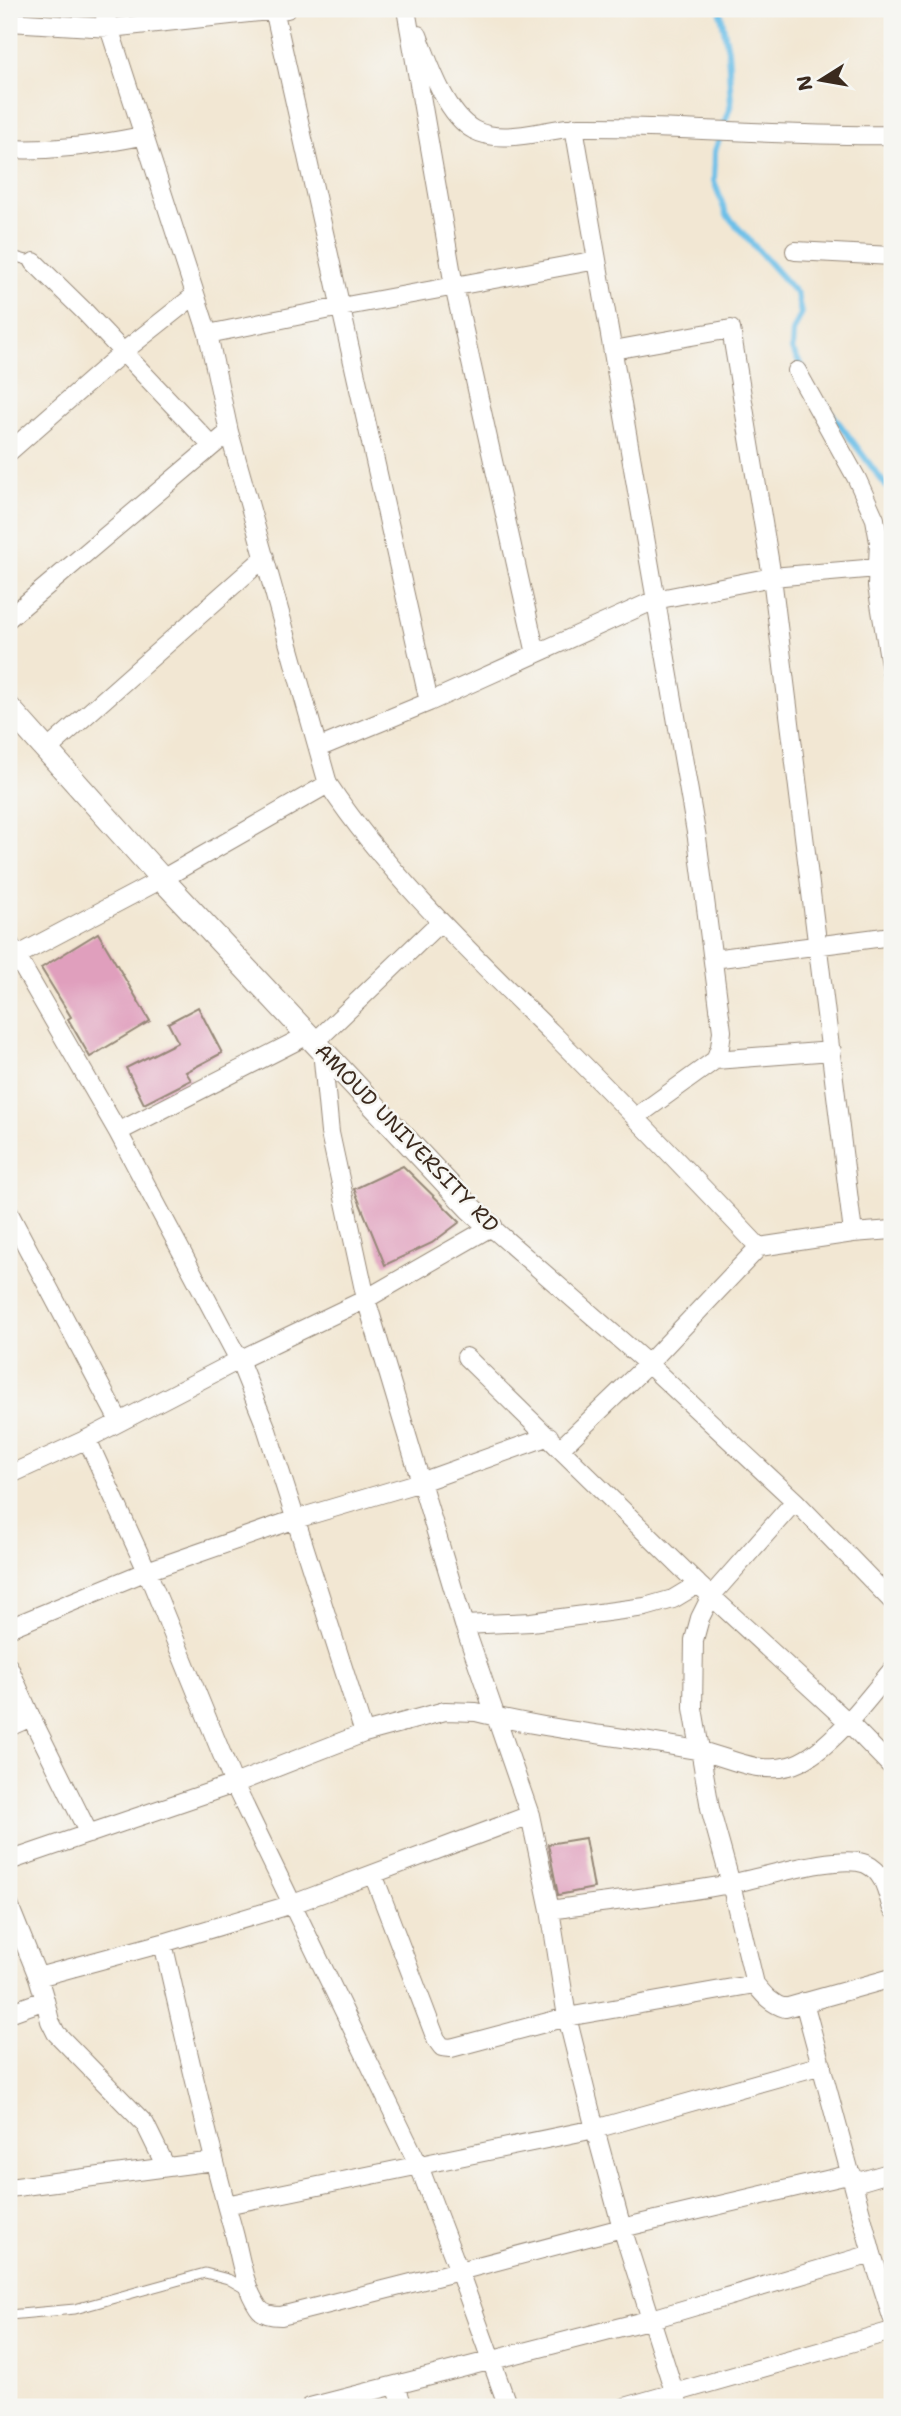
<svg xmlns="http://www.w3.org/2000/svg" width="901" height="2416" font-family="'Shantell Sans',sans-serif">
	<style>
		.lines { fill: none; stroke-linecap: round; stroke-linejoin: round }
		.stream { stroke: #6cbfe8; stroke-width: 6 }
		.building { fill: #e09fbd }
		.service-casing { stroke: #968878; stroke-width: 11 }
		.minor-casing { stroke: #968878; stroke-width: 20 }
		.tertiary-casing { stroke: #968878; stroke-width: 25 }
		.service { stroke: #fff; stroke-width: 9 }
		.minor { stroke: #fff; stroke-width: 18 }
		.tertiary { stroke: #fff; stroke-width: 23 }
		.labels { text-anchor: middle; stroke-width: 5; stroke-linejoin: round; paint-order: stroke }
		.street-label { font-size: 21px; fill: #3b2a1e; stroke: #f6f6f2 }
	</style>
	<rect width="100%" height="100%" fill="#f6f6f2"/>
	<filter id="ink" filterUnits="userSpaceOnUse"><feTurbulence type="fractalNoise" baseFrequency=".0143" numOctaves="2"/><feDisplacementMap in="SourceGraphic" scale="14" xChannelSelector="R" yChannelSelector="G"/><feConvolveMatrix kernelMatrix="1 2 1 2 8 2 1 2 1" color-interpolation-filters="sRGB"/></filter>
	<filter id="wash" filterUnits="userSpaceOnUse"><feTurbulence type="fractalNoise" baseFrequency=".00686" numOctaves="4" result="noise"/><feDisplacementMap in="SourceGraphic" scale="28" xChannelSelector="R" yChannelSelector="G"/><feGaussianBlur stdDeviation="1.57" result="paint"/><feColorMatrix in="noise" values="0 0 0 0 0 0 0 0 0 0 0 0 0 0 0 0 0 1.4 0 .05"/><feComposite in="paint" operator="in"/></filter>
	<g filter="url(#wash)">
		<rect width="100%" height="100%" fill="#f2e7d3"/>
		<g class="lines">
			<path class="stream" d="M720,9L728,50L731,104L715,151L714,181L726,214L797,294L801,314L793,332L792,350L804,370
				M824,403L892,494"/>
		</g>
		<g id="blocks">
			<path class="building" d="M98,933L150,1021L90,1057L68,1019L71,1017L41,968Z
				M198,1007L222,1053L186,1072L191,1080L144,1104L126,1068L178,1042L168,1023Z
				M403,1166L460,1222L432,1243L385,1265L354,1189Z
				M585,1838L594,1888L558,1895L548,1844Z"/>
		</g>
	</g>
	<g filter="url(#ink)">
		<use href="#blocks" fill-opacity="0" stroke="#968878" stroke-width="2"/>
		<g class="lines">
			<defs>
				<path id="service" d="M9,255L34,262
					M9,2315L75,2309L205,2273L228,2279L249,2291"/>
				<path id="minor" d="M103,9L208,334L229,432L328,784C388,875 474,956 552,1033C622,1103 691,1175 759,1247
					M274,9L429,702
					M406,9L454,286L536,654
					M9,22L110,28L287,9
					M418,35C429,64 446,115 474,130C504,146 546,128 579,127C684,126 788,137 892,135
					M574,127L697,838L722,1031L720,1047L715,1060
					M9,149C55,151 97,145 142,136
					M795,251L892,256
					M34,262L84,311L212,446
					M208,334L341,307L597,260
					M613,350L731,329L772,577L853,1233
					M797,371L857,479L875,519L879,542L877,586L892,676
					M9,452L123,352L195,295
					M9,618L229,432
					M318,748L429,702L655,600L772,577L877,568
					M47,750L265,557
					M9,943L118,1132L239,1360L266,1427L364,1733
					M713,959L892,936
					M9,960L162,879L328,784
					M315,1042L440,922
					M322,1050L330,1133L366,1299L464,1625L530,1815L550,1910L567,2017L595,2129L622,2228L679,2407
					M636,1117L715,1060L832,1051
					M118,1132L308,1035
					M9,1213L119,1421
					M466,1357L698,1584L848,1722L892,1767
					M87,1439L147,1571L234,1784L419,2166L459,2271L622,2228L852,2174
					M561,1448L648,1364L759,1247L853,1233L892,1230
					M9,1475L87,1439L239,1360L366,1299L491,1227L648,1364L795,1501L892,1601
					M795,1501L711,1596L700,1618L694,1640L693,1708L710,1808L731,1884L755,1984C764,1995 771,2004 785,2008L892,1978
					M464,1625L531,1622L645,1607L673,1599L698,1584
					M9,1628L147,1571L296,1519L421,1482L549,1436
					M9,1667L31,1717L89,1834
					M9,1727L31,1717
					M9,1861L234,1784L364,1733L445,1711L476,1712C548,1730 623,1736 696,1750C726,1756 757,1775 789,1766C826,1757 868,1698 892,1670
					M373,1874L436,2039L442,2047L451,2048L567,2017L755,1984
					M9,1905L38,1977L45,2000L9,2013
					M550,1910C610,1901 671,1895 730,1884C762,1878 839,1853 866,1864C884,1872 887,1892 892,1909
					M163,1943C185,2037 205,2132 232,2226C240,2252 242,2283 258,2307C263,2315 272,2316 281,2316L459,2271L508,2407
					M38,1977L163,1943L293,1904L530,1815
					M45,2000L50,2021L56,2033L145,2124L166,2167
					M804,2002L872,2254L892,2317
					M855,2183L892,2172
					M9,2188L214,2161
					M226,2205L595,2129L822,2065
					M396,2385L403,2407
					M310,2407L652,2319L872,2254
					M625,2407L892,2331"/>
				<path id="tertiary" d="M9,708L162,879L470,1208L491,1227"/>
			</defs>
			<use href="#service" class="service-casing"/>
			<use href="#minor" class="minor-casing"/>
			<use href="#tertiary" class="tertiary-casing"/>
			<use href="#service" class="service"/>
			<use href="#minor" class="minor"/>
			<use href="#tertiary" class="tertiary"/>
		</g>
	</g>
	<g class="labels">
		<g class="street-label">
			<text transform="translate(407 1138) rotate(46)" y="7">AMOUD UNIVERSITY RD</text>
		</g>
	</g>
	<rect width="901" height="2416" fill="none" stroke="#f6f6f2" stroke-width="35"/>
	<g transform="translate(821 80) rotate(259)" stroke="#f6f6f2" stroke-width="5" paint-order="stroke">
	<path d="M0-5L12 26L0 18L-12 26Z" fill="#3b2a1e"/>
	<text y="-10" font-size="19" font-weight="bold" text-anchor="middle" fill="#3b2a1e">N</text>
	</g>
</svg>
